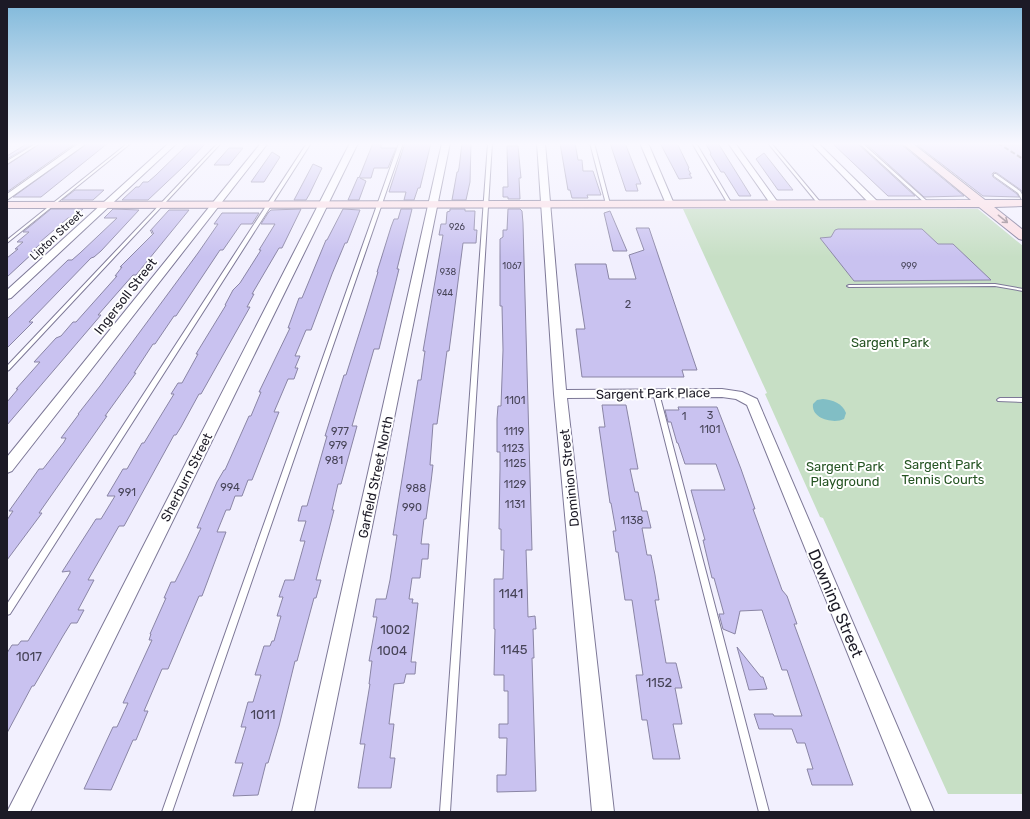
<svg xmlns="http://www.w3.org/2000/svg" width="1030" height="819" font-family="Rubik,sans-serif">
	<style>
		.green { fill: #c7dfc5 }
		.water { fill: #81bec5 }
		.building { fill: #c9c2f0; stroke: #8a85a5 }
		.lines { fill: none; stroke-linecap: round; stroke-linejoin: round }
		.lane-casing { stroke: #7d7897; stroke-width: 2 }
		.street-casing { stroke: #7d7897; stroke-width: 2 }
		.secondary-casing { stroke: #7d7897; stroke-width: 2 }
		.lane { fill: #fff; fill-rule: evenodd }
		.street { fill: #fff; fill-rule: evenodd }
		.secondary { fill: #fbdfe5; fill-rule: evenodd }
		.rail { stroke: #595764; stroke-width: 2; stroke-dasharray: 5 2.5; stroke-linecap: butt }
		.oneway { stroke: #97868f }
		.labels { text-anchor: middle; stroke-width: 4; stroke-linejoin: round; paint-order: stroke }
		.far-number-label { font-size: 9px; fill: #474458 }
		.far-street-label { font-size: 11px; fill: #1c1a26; stroke: #fff }
		.number-label { font-size: 11px; fill: #474458 }
		.street-label { font-size: 13px; fill: #1c1a26; stroke: #fff }
		.park-label { font-size: 13px; fill: #255423; stroke: #fff }
		.near-number-label { font-size: 13px; fill: #474458 }
		.near-street-label { font-size: 16px; fill: #1c1a26; stroke: #fff }
	</style>
	<rect width="100%" height="100%" fill="#f2f0fe"/>
	<path class="green" d="M683,209H978L1023,246V794H948L823,518L820,517L765,394L767,393Z"/>
	<path class="water" d="M823,399C833,400 842,403 846,413L844,419C834,424 811,419 813,404L817,400Z"/>
	<path class="building" d="M28,143H35L7,159V156Z
		M41,143H76L7,192V165Z
		M88,143H108L41,197H13Z
		M189,143H206L184,166L148,200H122L136,187H139L143,182H148L156,175Z
		M373,143L381,145V148H396L388,168H374L371,178H360L366,181L359,200H348L358,177L359,178Z
		M405,143H431L420,188H418L414,200H404L406,192H389Z
		M462,143H471L470,182L466,200H452L457,172H458L459,168Z
		M560,143H575L578,160H582L583,171H593L601,195H587L588,198H572L570,190H568Z
		M610,143H625L641,184H636L638,191H626Z
		M660,143H677L689,168L688,169L691,174H689L692,178L679,179Z
		M705,143H718L751,196H739L724,172H721L710,154H711L710,151Z
		M858,143V144L915,196H888L833,144Z
		M865,143H876L879,145H902L964,196L924,197Z
		M938,143H985L988,145H1023V193L1021,190L997,173L994,172L992,174L993,177L1017,194L1019,197L983,196L917,145L939,144Z
		M507,146H518L521,178H519L520,199H508V197H503V187H508Z
		M229,148H243L229,165H214Z
		M272,152L280,157L264,182H251Z
		M764,153L793,190H778L756,159Z
		M313,164L322,168L309,195L306,200H294Z
		M75,190H104L93,200H62Z
		M51,209H83L74,218H68L40,242H43L31,252H34L7,277V258L18,249H15L23,242H17L29,232H23Z
		M113,209L139,210L101,251L94,257L91,258L29,322H33L7,348V319L68,260H72L80,253L117,218H104Z
		M301,209L282,248H279L252,294H254L247,307H250L201,394H199L181,427L176,435H174L124,526H119L88,580H94L78,610H84L77,623H71L63,636L34,686H32L7,733V653L12,645H18L21,641H28L70,573V571L62,572L96,519H101L115,496H107L123,469H127L142,443H144L174,394H171L178,383H182L198,354H196L226,305H225L233,290L240,283L261,250H259L275,224H261L268,213L271,210Z
		M343,209L360,210L347,243H345L332,274L311,330H306L295,356H300L295,368H298L294,379H288L274,412H279L252,480H248L242,496H235L230,510H226L217,532H226L202,596H199L168,669H162L144,711H148L136,740H133L111,790L84,789L113,727H117L128,703H123L152,640H149L151,634H150L166,598H164L171,582H175L187,558L201,528H197L217,482L224,470H225L249,416H251L261,392H259L290,328H288L299,298H302L326,240H327Z
		M401,209H412L397,269H399L379,349H374L352,426H357L341,484H338L332,510H334L316,580H321L316,598H314L297,661H295L279,726L268,763H266L258,795L233,796L243,763H235L246,727H241L248,702H253L261,675H255L264,646H270L272,641H274L281,616H277L283,597H279L285,580H294L305,541H300L306,521H298L302,506H307L327,436H325L344,375H346L366,312L378,272H377L391,227L394,219H398Z
		M450,209H465V211H475L474,230H477L476,243H463L453,321L449,351H447L437,424H433L430,465H433L431,482L426,519H424L421,544H429L428,559H422L420,578H412L409,599H413L412,603H418L411,662H416L415,674H406L404,683L394,684L389,724H394L390,758H395L391,788H358L365,744H360L370,684H369L372,661H369L377,617H373L376,599H386L390,580L397,535H393L418,380H421L425,351H423L443,235H439L441,224H446L447,212L450,211Z
		M508,209H520L522,211L523,223L532,550H526L527,579L528,617L535,616L536,629H533L534,658H532L536,791L497,792V775H506L507,738H499V724H508V691H504V675H494L495,629H494V579H503L504,550H501V529H499L500,469V452H497V419L498,406H501L503,350L502,306H500V239L503,237V230H507Z
		M169,210H189L136,275H133L98,315H101L7,425V402L18,389H16L40,362H34L56,338L61,336L73,322H76L117,276H115L122,267H120L154,233H151L153,231H150Z
		M610,211L627,251H613L604,213Z
		M222,213H259L252,224H241L223,250H220L176,316H174L155,344H153L134,373H136L105,416H107L39,513H42L7,560V520L13,511H9L39,469H43L64,442L66,438H61L79,414H78L100,386L198,253L218,224H214Z
		M636,228H649L697,370H682L684,377H582L576,329H585L575,264H606L609,279H636L629,255L644,250Z
		M838,229H922L938,244H953L991,280L854,281L820,238L831,237L835,230Z
		M602,405H626L638,469H630L635,492H638L642,511H647L651,528H642L647,555H651L655,575L659,600H655L666,663H676L682,688H675L682,724H673L680,759H653L647,720H642L636,675H643L632,600H625L618,552H616L613,531H616L611,503H610L599,427H605Z
		M678,407H717L741,469L755,509H753L782,590L787,596L797,624H794L853,785H812L807,769H813L805,743H797L792,729H759L754,714H773L774,716H802L787,670H782L762,610L740,611L735,634L723,629L719,614H724L714,578H712L703,540H705L691,490H725L716,464H685L678,443H677L671,422H668L665,410H679Z
		M737,647L761,677H763L767,689L749,690Z"/>
	<g class="lines">
		<defs>
			<path id="lane" d="M37,143H40L7,164V161Z
				M128,143H131L7,243V240Z
				M218,143H221L9,370L7,371V366Z
				M307,143H311L10,614L7,615V604Z
				M399,143H403L172,812H162Z
				M488,143H492L450,812H440Z
				M590,143H594L610,204L609,205L606,204Z
				M692,143H696L732,204L731,205L728,204Z
				M768,143H771L821,203V205H819Z
				M859,143H862L928,202V204H926Z
				M994,174H996L1020,191L1023,196V200H1022L1018,193L994,176Z
				M995,284L1023,289V291L995,286L849,287L847,286L849,285Z
				M656,391L659,393L769,812H759L653,393Z
				M1000,398H1023V402L998,401L997,400L998,399Z"/>
			<path id="street" d="M79,143H87L7,200V194Z
				M169,143H177L11,298L7,299V290Z
				M261,143H268L12,471L7,473V457Z
				M350,143H358L30,812H7Z
				M442,143H450L314,812H292Z
				M537,143H545L566,390L722,389L742,392L757,399L934,812H912L747,405L736,399L722,397L567,398L614,812H592L554,394Z
				M640,143H648L674,204L673,206L670,207L666,204Z
				M728,143H735L779,204L778,206H772Z
				M811,143H818L877,201L878,203L877,205H871Z"/>
			<path id="secondary" d="M902,143H912L985,200H1023V206L994,207L1023,230V240L1019,239L979,207L7,208V202L971,200Z"/>
		</defs>
		<use href="#lane" class="lane-casing"/>
		<use href="#street" class="street-casing"/>
		<use href="#secondary" class="secondary-casing"/>
		<use href="#lane" class="lane"/>
		<use href="#street" class="street"/>
		<use href="#secondary" class="secondary"/>
		<path class="rail" d="M998,143L1023,159"/>
	</g>
	<defs><path id="oneway-shaft" d="M-6 0H5M1.5-3L5.5 0L1.5 3" fill="none" stroke-width="1.6" stroke-linecap="round" stroke-linejoin="round"/></defs>
	<use class="oneway" href="#oneway-shaft" transform="translate(1003 219) rotate(39)"/>
	<linearGradient id="sky" x2="0" y2="1"><stop stop-color="#7fb8da"/><stop offset="0.56" stop-color="#f9f8ff"/><stop offset="1" stop-color="#f9f8ff" stop-opacity="0"/></linearGradient>
	<rect width="1030" height="257" fill="url(#sky)"/>
	<g class="labels">
		<g class="far-number-label">
			<text x="457" y="230">926</text>
			<text x="512" y="269">1067</text>
			<text x="909" y="269">999</text>
			<text x="448" y="275">938</text>
			<text x="445" y="296">944</text>
		</g>
		<g class="far-street-label">
			<text transform="translate(56 235) rotate(-43)" y="4">Lipton Street</text>
		</g>
		<g class="number-label">
			<text x="628" y="308">2</text>
			<text x="515" y="404">1101</text>
			<text x="710" y="419">3</text>
			<text x="684" y="420">1</text>
			<text x="710" y="433">1101</text>
			<text x="340" y="435">977</text>
			<text x="514" y="435">1119</text>
			<text x="338" y="449">979</text>
			<text x="513" y="452">1123</text>
			<text x="334" y="464">981</text>
			<text x="515" y="467">1125</text>
			<text x="515" y="488">1129</text>
			<text x="230" y="491">994</text>
			<text x="416" y="492">988</text>
			<text x="127" y="496">991</text>
			<text x="515" y="508">1131</text>
			<text x="412" y="511">990</text>
			<text x="632" y="524">1138</text>
		</g>
		<g class="street-label">
			<text transform="translate(125 296) rotate(-52)" y="5">Ingersoll Street</text>
			<text transform="translate(653 393) rotate(-1)" y="5">Sargent Park Place</text>
			<text transform="translate(186 477) rotate(-63)" y="5">Sherburn Street</text>
			<text transform="translate(375 477) rotate(-78)" y="5">Garfield Street North</text>
			<text transform="translate(569 478) rotate(-96)" y="5">Dominion Street</text>
		</g>
		<g class="park-label">
			<text x="890" y="347">Sargent Park</text>
			<text x="943" y="469">Sargent Park<tspan x="943" dy="15">Tennis Courts</tspan></text>
			<text x="845" y="471">Sargent Park<tspan x="845" dy="15">Playground</tspan></text>
		</g>
		<g class="near-number-label">
			<text x="511" y="598">1141</text>
			<text x="395" y="634">1002</text>
			<text x="514" y="654">1145</text>
			<text x="392" y="655">1004</text>
			<text x="29" y="661">1017</text>
			<text x="659" y="687">1152</text>
			<text x="263" y="719">1011</text>
		</g>
		<g class="near-street-label">
			<text transform="translate(836 603) rotate(67)" y="6">Downing Street</text>
		</g>
	</g>
	<rect width="1030" height="819" fill="none" stroke="#1c1a26" stroke-width="16"/>
</svg>
